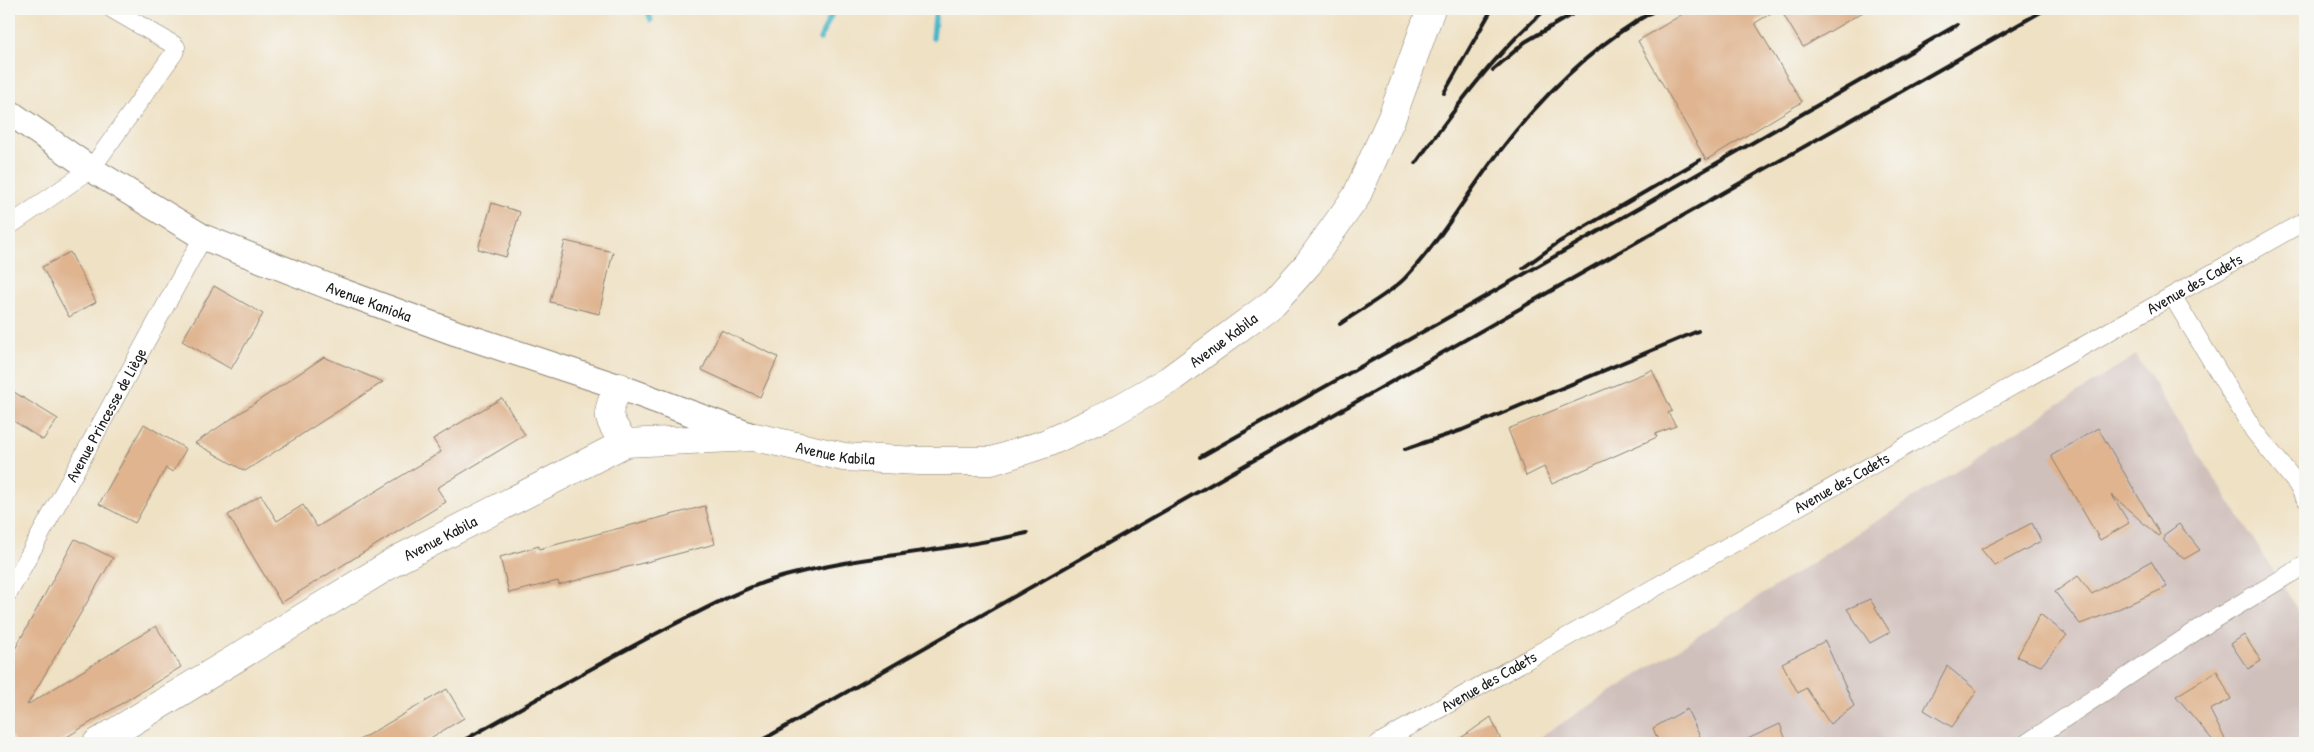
<svg xmlns="http://www.w3.org/2000/svg" width="2314" height="752" font-family="'Patrick Hand',sans-serif">
	<style>
		.industrial { fill: #d0c0bc }
		.lines { fill: none; stroke-linecap: round; stroke-linejoin: round }
		.stream { stroke: #4bb7c8; stroke-width: 5.5 }
		.building { fill: #dfb48f }
		.street-casing { stroke: #867e70; stroke-width: 19 }
		.secondary-casing { stroke: #867e70; stroke-width: 27 }
		.highway-casing { stroke: #867e70; stroke-width: 29 }
		.street { stroke: #fff; stroke-width: 18 }
		.secondary { stroke: #fff; stroke-width: 25 }
		.highway { stroke: #fff; stroke-width: 28 }
		.rail { stroke: #1c1c1c; stroke-width: 4 }
		.labels { text-anchor: middle; stroke-width: 4; stroke-linejoin: round; paint-order: stroke }
		.street-label { font-size: 16px; fill: #1c1c1c; stroke: #f6f6f2 }
	</style>
	<rect width="100%" height="100%" fill="#f6f6f2"/>
	<filter id="ink" filterUnits="userSpaceOnUse"><feTurbulence type="fractalNoise" baseFrequency=".02" numOctaves="2"/><feDisplacementMap in="SourceGraphic" scale="10" xChannelSelector="R" yChannelSelector="G"/><feConvolveMatrix kernelMatrix="1 2 1 2 8 2 1 2 1" color-interpolation-filters="sRGB"/></filter>
	<filter id="wash" filterUnits="userSpaceOnUse"><feTurbulence type="fractalNoise" baseFrequency=".0096" numOctaves="4" result="noise"/><feDisplacementMap in="SourceGraphic" scale="20" xChannelSelector="R" yChannelSelector="G"/><feGaussianBlur stdDeviation="1.12" result="paint"/><feColorMatrix in="noise" values="0 0 0 0 0 0 0 0 0 0 0 0 0 0 0 0 0 1.4 0 .05"/><feComposite in="paint" operator="in"/></filter>
	<g filter="url(#wash)">
		<rect width="100%" height="100%" fill="#efe1c4"/>
		<path class="industrial" d="M2136,355L2305,620V743H1531Z"/>
		<g class="lines">
			<path class="stream" d="M647,9L651,20
				M933,38L936,9
				M820,39L834,9"/>
		</g>
		<g id="blocks">
			<path class="building" d="M1691,9H1778L1755,23L1802,102L1706,160L1638,41Z
				M1780,9H1868L1803,47Z
				M492,203L520,212L506,257L478,249Z
				M565,241L613,252L599,314L550,302Z
				M70,252L96,302L69,317L42,267Z
				M214,286L263,314L231,369L182,341Z
				M721,330L778,357L760,397L702,370Z
				M324,357L383,382L245,471L195,443Z
				M1652,370L1672,411L1668,413L1676,426L1655,434L1657,437L1552,484L1544,467L1526,476L1508,429Z
				M9,389L58,419L43,440L9,418Z
				M502,398L525,435L437,488L446,502L281,603L228,515L261,495L277,521L303,505L317,527L441,452L433,439Z
				M144,424L186,449L173,472L166,468L135,523L99,504Z
				M2098,428L2160,534L2158,536L2112,495L2129,523L2100,540L2051,456Z
				M705,506L715,544L559,585L558,581L509,593L500,557L539,546V549Z
				M2032,523L2041,541L1995,566L1981,549Z
				M2179,524L2200,550L2184,559L2164,541V535Z
				M75,539L113,558L27,705L156,626L181,667L57,743H15L10,734L9,736V660Z
				M2151,561L2167,587L2107,614L2080,624L2055,592L2078,576L2092,594Z
				M1870,599L1890,632L1870,643L1847,609Z
				M2040,614L2067,635L2041,666L2017,657Z
				M2244,635L2261,661L2248,669L2231,644Z
				M1825,641L1854,706L1830,724L1806,688L1798,693L1782,663Z
				M1947,666L1977,691L1952,727L1924,710Z
				M2217,671L2231,699L2210,710L2227,743H2215L2176,696Z
				M447,689L464,718L422,743H354Z
				M1687,709L1703,743H1659L1653,728Z
				M1491,717L1502,743H1454Z
				M1780,724L1787,743H1739Z"/>
		</g>
	</g>
	<g filter="url(#ink)">
		<use href="#blocks" fill-opacity="0" stroke="#867e70" stroke-width="1"/>
		<g class="lines">
			<defs>
				<g id="street">
					<path d="M9,226L91,169L174,53L176,47L174,45L112,9"/>
					<path d="M2173,297L2254,431L2297,484L2305,498"/>
					<path id="s1" d="M9,592L203,237"/>
					<path id="s2" d="M1379,743L2305,221"/>
					<path d="M2027,743L2205,625L2305,565"/>
				</g>
				<g id="secondary">
					<path id="s3" d="M9,112L91,169L203,237L330,287L456,333L620,387L752,436"/>
				</g>
				<g id="highway">
					<path d="M620,387C603,413 608,420 625,443"/>
					<path id="s4" d="M97,743L399,559L625,443L755,437L844,457L918,461H992L1047,443L1108,415L1169,380L1215,346L1274,302L1308,264L1356,197L1392,117L1431,9"/>
				</g>
			</defs>
			<use href="#street" class="street-casing"/>
			<use href="#secondary" class="secondary-casing"/>
			<use href="#highway" class="highway-casing"/>
			<use href="#street" class="street"/>
			<use href="#secondary" class="secondary"/>
			<use href="#highway" class="highway"/>
			<path class="rail" d="M1493,70L1525,42L1581,9
				M1444,93L1492,9
				M1416,163C1455,108 1495,54 1546,9
				M1523,268L1559,242L1700,160
				M1340,324C1358,311 1391,293 1405,278C1440,241 1465,197 1496,156C1539,99 1594,44 1657,9
				M1405,449L1462,430L1698,331
				M1200,457L1465,308L1957,25
				M459,743C530,703 599,663 671,626C701,611 739,590 771,580C854,555 942,553 1027,533
				M757,743L2046,9"/>
		</g>
	</g>
	<g class="labels">
		<g class="street-label">
			<text dy="6" stroke="none"><textPath href="#s2" startOffset="936">Avenue des Cadets</textPath></text>
			<text dy="6" stroke="none"><textPath href="#s3" startOffset="409">Avenue Kanioka</textPath></text>
			<text dy="6" stroke="none"><textPath href="#s4" startOffset="1240">Avenue Kabila</textPath></text>
			<text dy="6" stroke="none"><textPath href="#s1" startOffset="202">Avenue Princesse de Liège</textPath></text>
			<text dy="6" stroke="none"><textPath href="#s4" startOffset="820">Avenue Kabila</textPath></text>
			<text dy="6" stroke="none"><textPath href="#s2" startOffset="531">Avenue des Cadets</textPath></text>
			<text dy="6" stroke="none"><textPath href="#s4" startOffset="400">Avenue Kabila</textPath></text>
			<text dy="6" stroke="none"><textPath href="#s2" startOffset="126">Avenue des Cadets</textPath></text>
		</g>
	</g>
	<rect width="2314" height="752" fill="none" stroke="#f6f6f2" stroke-width="30"/>
</svg>
